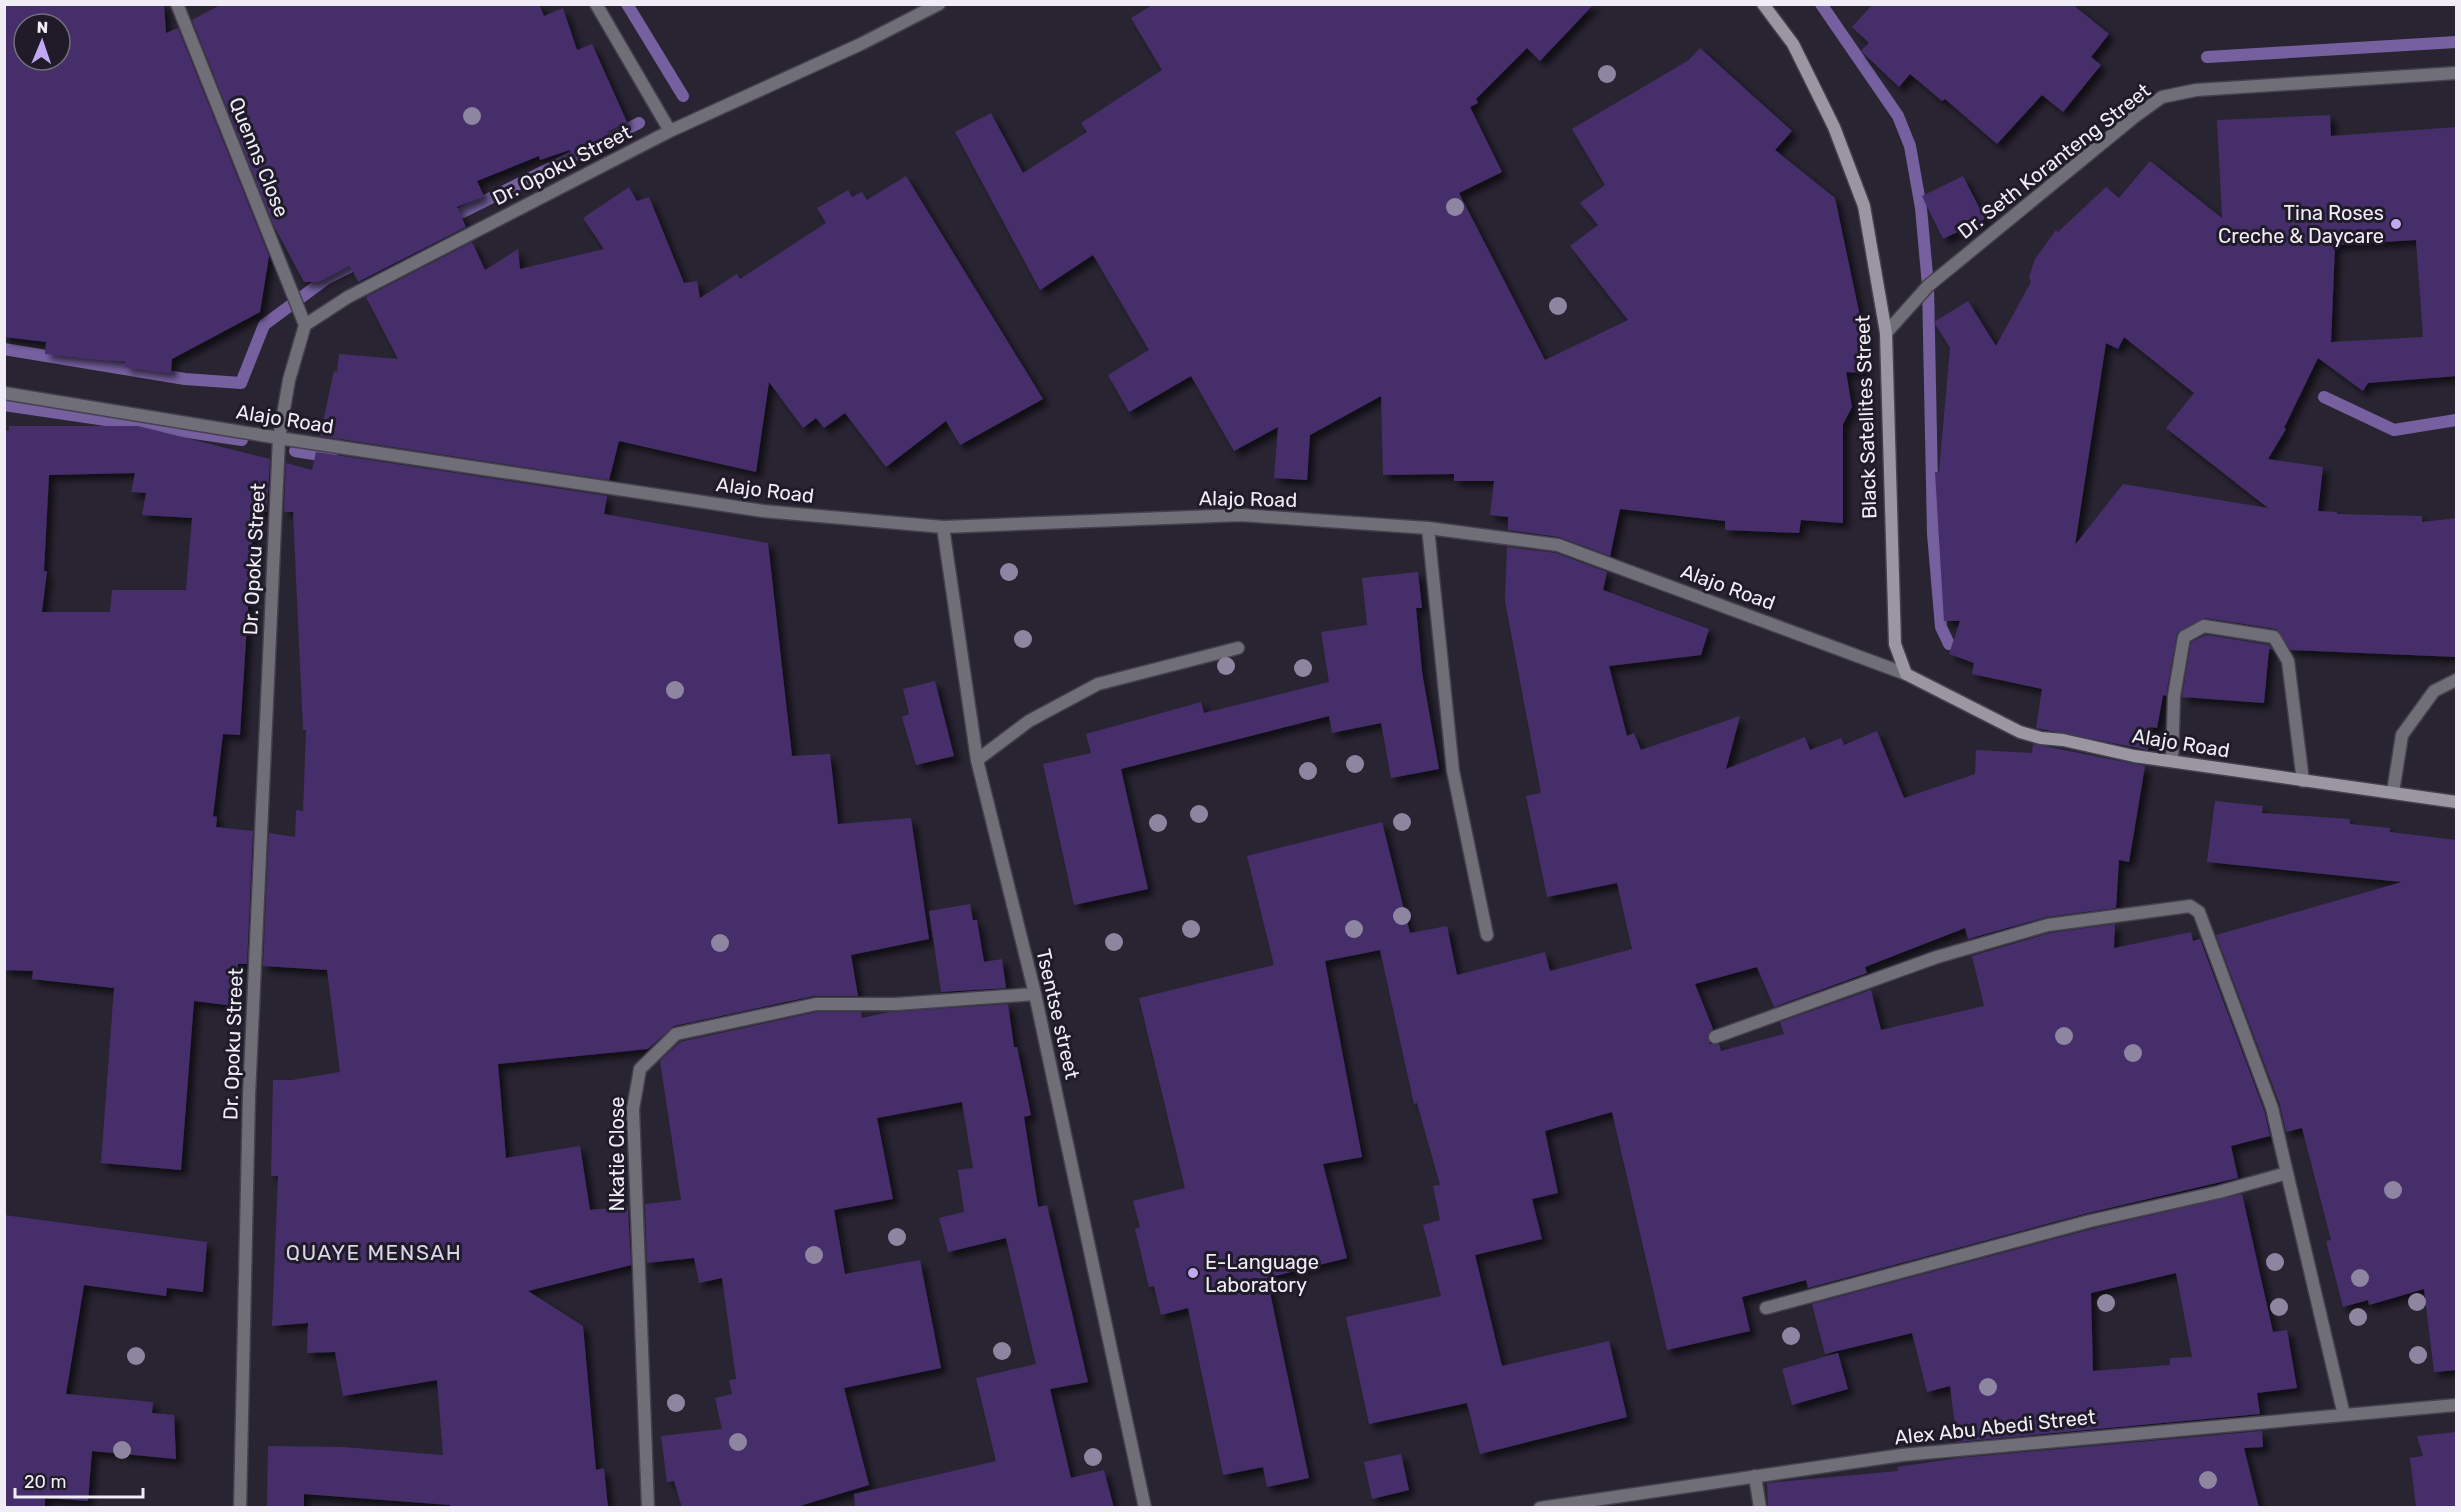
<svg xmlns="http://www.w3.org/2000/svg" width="2461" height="1512" font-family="Rubik,sans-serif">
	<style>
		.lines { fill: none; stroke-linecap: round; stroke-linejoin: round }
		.stream { stroke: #7660a0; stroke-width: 12 }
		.building { fill: #452f6a; fill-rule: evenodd; filter: url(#shadow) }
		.lane-casing { stroke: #44404e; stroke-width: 15 }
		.street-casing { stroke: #44404e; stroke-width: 15 }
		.secondary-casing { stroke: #44404e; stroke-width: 15 }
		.lane { stroke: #706e76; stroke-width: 12 }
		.street { stroke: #706e76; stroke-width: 12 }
		.secondary { stroke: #9a97a3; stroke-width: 12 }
		.tree { fill: #8e86a1 }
		.poi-dot { fill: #c0a8f3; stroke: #1f1b28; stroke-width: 2 }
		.labels { text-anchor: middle; stroke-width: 6; stroke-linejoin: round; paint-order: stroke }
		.street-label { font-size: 20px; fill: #f0edf7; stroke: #1f1b28 }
		.poi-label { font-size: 20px; fill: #f0edf7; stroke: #1f1b28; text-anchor: end }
		.neighbourhood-label { font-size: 21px; letter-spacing: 1.5px; fill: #dad5e7; stroke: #1f1b28 }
	</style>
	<defs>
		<filter id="shadow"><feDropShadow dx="5.5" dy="5.5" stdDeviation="3" flood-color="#0009"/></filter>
	</defs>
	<rect width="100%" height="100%" fill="#282432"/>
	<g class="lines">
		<path class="stream" d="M627,4L683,96
			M1821,4L1898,116L1910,146L1921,208L1928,286L1933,534L1941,627L1949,644
			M2207,57L2456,42
			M447,220L639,123
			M4,349L185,379L241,383L264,325L326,279L364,260
			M2324,397L2394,430L2456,420
			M4,405L242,440
			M295,451L332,457"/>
	</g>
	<path class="building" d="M4,4H164L166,33L178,28L269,256L260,312L172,359L171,373L124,367L125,362L45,354L46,342L4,337ZM24,24H60V60H24Z
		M222,4H539L544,16L563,8L577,50L592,44L627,122L607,132L611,143L574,158L570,150L540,160L539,156L477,181L484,196L457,207L466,227L358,282L350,265L318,282H304L273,224L192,20Z
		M1154,4H1594L1540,61L1527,48L1476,99L1478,103L1470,107L1502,172L1459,193L1545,360L1628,320L1570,246L1598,225L1580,203L1605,185L1572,129L1689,60L1700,48L1792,131L1775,150L1835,198L1865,340L1864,373L1846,372L1852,407L1843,424V523L1801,520L1799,533L1725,530V521L1620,509L1610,556L1559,537L1508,530V517L1490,515L1494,481H1454V474L1383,475L1381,396L1310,435L1307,480L1274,478L1278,427L1234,451L1191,376L1129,412L1108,375L1149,350L1093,255L1040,290L955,132L991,113L1023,173L1087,132L1081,123L1162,70L1131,18Z
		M1873,4H2072L2109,34L2091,57L2101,65L2063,112L2042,95L1997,144L1945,99L1942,101L1910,74L1899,87L1861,51L1869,43L1852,27Z
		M2330,115L2331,136L2457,127V376L2368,383L2363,391L2318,358L2284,428L2286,429L2268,459L2323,467L2318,511L2337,512V514L2422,516V522L2457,518V657L2291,650L2276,629L2205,618L2177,633L2166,696L2163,695L2157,728L2151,727L2148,750L2036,728L2042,689L1972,674L1974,663L1949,654L1960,621H1944L1935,472H1939L1950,348L1934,322L1968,301L1996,346L2031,282L2029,277L2035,259L2056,230L2058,232L2106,187L2119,198L2150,161L2222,218L2217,120ZM2416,240L2423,337L2331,342L2335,245ZM2124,337L2194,393L2166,428L2268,508L2123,484L2075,545L2106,343L2118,349Z
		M906,176L1043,399L960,445L946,421L886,467L845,413L824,428L816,418L803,428L769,382L756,472L619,441L609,480L320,436L334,371L337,372L339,354L398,359L366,297L472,242L485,270L518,249L520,269L604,249L583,218L629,187L637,201L649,197L684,283L697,281L700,298L737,274L740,279L826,223L817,208L848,190L852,197L862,192L867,200Z
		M1963,176L1985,219L1943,239L1922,196Z
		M9,426H138L270,459L267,512H254L240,735L223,734L213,816L217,817L216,827L253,831L247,964H238L234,1006L194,1001L181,1170L101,1163L114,988L32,979L33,971L4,970V431H9ZM135,473L131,492L146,493L142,515L192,518L186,590H112L110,612H42L47,571H44L49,475Z
		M316,452L607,496L604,514L768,543L792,756L830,754L838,824L911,818L929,939L851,955L858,996H814L674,1026L648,1049L498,1064L506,1158L580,1146L590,1210L628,1206L631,1265L528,1291L583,1326L596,1470L604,1468L608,1508H450V1505L304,1494V1508H267L268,1446L343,1447L443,1455L437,1380L343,1396L335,1352L307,1353L308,1323L272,1326L278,1176H271L273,1080H292L340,1072L327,970L263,966L269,833L295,837L296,810L303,811L306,730H303L293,512H284L286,463L312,470Z
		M1507,547L1556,553L1607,572L1603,590L1709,629L1701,655L1609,666L1627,736L1634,733L1641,750L1740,716L1726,769L1805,737L1810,750L1841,738L1844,745L1877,731L1904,798L1975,774L1976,750L2032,753L2033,744L2145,766L2129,862L2119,860L2116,908L2047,917L1968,939L1965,928L1865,967L1867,973L1774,1007L1757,967L1695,984L1713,1029L1707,1036L1710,1044H1719L1721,1051L1784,1034L1780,1022L1871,990L1881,1030L1984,1006L1972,956L2050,933L2115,924L2114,948L2191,932L2193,941L2200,939L2264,1110L2270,1136L2231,1146L2238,1178L2088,1213L1808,1288L1806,1280L1742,1297L1750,1331L1667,1350L1612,1112L1545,1131L1558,1193L1532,1199L1542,1239L1475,1255L1502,1366L1609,1341L1627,1417L1480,1454L1467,1403L1369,1424L1346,1317L1441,1296L1423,1225L1440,1220L1433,1186L1440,1185L1417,1103L1414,1104L1380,950L1325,961L1362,1157L1323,1164L1347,1258L1267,1278L1309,1478L1267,1487L1263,1467L1223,1475L1188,1308L1161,1315L1154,1286L1149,1287L1135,1229L1140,1227L1133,1201L1185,1188L1139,998L1274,965L1247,856L1382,822L1410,933L1447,926L1457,975L1545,952L1550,971L1632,949L1617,883L1547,897L1526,796L1541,793L1505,601Z
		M1418,572L1422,608H1416L1422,672L1439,769L1391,778L1381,723L1332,733L1329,716L1121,769L1148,889L1074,905L1043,764L1091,753L1086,734L1201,702L1204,713L1329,682L1321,632L1367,625L1362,578Z
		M2206,635L2269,645L2272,649H2269L2264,703L2182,697L2191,642Z
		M935,681L954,756L916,765L902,717L909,714L903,689Z
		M2215,801L2263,806L2262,813L2350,819V824L2390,828V832L2457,840V1370L2434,1372L2424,1289L2369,1305L2368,1300L2343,1307L2326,1241L2331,1240L2302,1128L2286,1132L2280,1105L2216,935L2402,882L2207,862Z
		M970,904L973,920H977L984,962L1002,959L1006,988L941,992L929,911Z
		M1008,1004L1014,1047H1017L1031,1115L1024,1117L1038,1207L1047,1205L1088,1382L1050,1389L1071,1478L1104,1470L1114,1508H855L854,1494L996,1461L976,1378L1036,1364L1006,1238L948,1252L939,1218L964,1212L958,1170L973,1168L962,1102L877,1118L893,1199L834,1210L845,1274L920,1260L941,1368L844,1388L869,1485L793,1508H682L674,1481L667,1482L661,1436L722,1429L715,1398L732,1394L729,1380L736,1379L722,1278L699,1283L694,1258L647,1263L645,1204L681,1200L660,1061L680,1042L817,1012H861L862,1018L890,1012Z
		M2242,1194L2273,1332L2287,1330L2297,1388L2257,1393L2260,1414L1957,1442L1950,1386L1927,1392L1912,1333L1825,1354L1812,1304L2092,1229ZM2176,1273L2192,1357L2170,1358V1365L2093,1371L2091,1293Z
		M4,1215L207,1242L203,1292L167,1288L166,1296L84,1285L66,1394L153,1402L152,1413L174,1415L176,1459L92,1451L88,1501L45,1498V1508H4Z
		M1838,1353L1848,1389L1792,1405L1782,1369Z
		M2262,1431L2263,1447L2244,1448L2259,1508H1768L1767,1483L1898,1471L1897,1467L1959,1458Z
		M2457,1432V1508H2416L2410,1458L2423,1456L2417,1436Z
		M1401,1454L1409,1490L1372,1499L1364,1462Z"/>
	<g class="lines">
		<defs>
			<path id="lane" d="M1428,528L1453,771L1487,935
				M977,760L1029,721L1098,684L1238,648
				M2172,761L2174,696L2184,637L2204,626L2274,637L2288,661L2303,781
				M2393,792L2402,735L2434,691L2456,680"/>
			<path id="street" d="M177,4L305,325
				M596,4L670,131
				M1886,333L1928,286L2133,118L2162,97L2196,90L2456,73
				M4,393L279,438L763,511L943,527L1241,515L1428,528L1558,545L1906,674
				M943,527L977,760L1035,994L1145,1508
				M1715,1037L1937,957L2048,925L2190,906L2199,912L2272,1108L2287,1173
				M1766,1308L2090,1221L2219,1192L2287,1173L2344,1415
				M1755,1476L1760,1508
				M240,1508L249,1096L279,438L289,380L305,325L348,297L670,131L861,44L939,4
				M648,1508L633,1109L640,1069L676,1034L816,1004H896L1035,994
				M1540,1508L1902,1455L2456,1405"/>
			<path id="secondary" d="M1763,4L1793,44L1834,127L1864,206L1886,333L1895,644L1906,674L2020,732L2041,738L2063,740L2134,756L2456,802"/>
		</defs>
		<use href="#lane" class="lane-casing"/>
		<use href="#street" class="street-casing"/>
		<use href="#secondary" class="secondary-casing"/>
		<use href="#lane" class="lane"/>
		<use href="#street" class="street"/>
		<use href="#secondary" class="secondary"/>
	</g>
	<g class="tree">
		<circle cx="1607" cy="74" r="9"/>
		<circle cx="472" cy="116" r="9"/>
		<circle cx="1455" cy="207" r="9"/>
		<circle cx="1558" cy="306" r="9"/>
		<circle cx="1009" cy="572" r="9"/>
		<circle cx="1023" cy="639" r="9"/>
		<circle cx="1226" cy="666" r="9"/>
		<circle cx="1303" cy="668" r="9"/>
		<circle cx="675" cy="690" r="9"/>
		<circle cx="1355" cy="764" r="9"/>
		<circle cx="1308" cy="771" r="9"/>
		<circle cx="1199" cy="814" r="9"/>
		<circle cx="1402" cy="822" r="9"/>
		<circle cx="1158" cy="823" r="9"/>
		<circle cx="1402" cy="916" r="9"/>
		<circle cx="1191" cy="929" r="9"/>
		<circle cx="1354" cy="929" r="9"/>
		<circle cx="1114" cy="942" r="9"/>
		<circle cx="720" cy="943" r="9"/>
		<circle cx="2064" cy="1036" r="9"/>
		<circle cx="2133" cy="1053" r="9"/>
		<circle cx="2393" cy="1190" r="9"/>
		<circle cx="897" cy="1237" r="9"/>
		<circle cx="814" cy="1255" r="9"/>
		<circle cx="2275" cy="1262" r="9"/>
		<circle cx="2360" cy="1278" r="9"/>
		<circle cx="2417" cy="1302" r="9"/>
		<circle cx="2106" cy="1303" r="9"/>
		<circle cx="2279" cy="1307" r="9"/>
		<circle cx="2358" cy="1317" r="9"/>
		<circle cx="1791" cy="1336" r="9"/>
		<circle cx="1002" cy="1351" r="9"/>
		<circle cx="2418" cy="1355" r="9"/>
		<circle cx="136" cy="1356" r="9"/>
		<circle cx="1988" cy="1387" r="9"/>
		<circle cx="676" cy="1403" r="9"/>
		<circle cx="738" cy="1442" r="9"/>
		<circle cx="122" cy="1450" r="9"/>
		<circle cx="1093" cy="1457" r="9"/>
		<circle cx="2208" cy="1480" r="9"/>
	</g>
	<g class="poi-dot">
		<circle cx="2396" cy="224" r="6"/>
		<circle cx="1193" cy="1273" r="6"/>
	</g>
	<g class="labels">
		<g class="street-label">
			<text transform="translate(259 157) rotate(68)" y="7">Quenns Close</text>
			<text transform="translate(2054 161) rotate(-38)" y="7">Dr. Seth Koranteng Street</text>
			<text transform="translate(562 165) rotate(-27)" y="7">Dr. Opoku Street</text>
			<text transform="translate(1866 417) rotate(-92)" y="7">Black Satellites Street</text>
			<text transform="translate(285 419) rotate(9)" y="7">Alajo Road</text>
			<text transform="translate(765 490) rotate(7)" y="7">Alajo Road</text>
			<text transform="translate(1248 499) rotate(1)" y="7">Alajo Road</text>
			<text transform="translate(254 559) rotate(-87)" y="7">Dr. Opoku Street</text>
			<text transform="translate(1728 587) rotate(20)" y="7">Alajo Road</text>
			<text transform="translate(2181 743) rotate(9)" y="7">Alajo Road</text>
			<text transform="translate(1058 1014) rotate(77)" y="7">Tsentse street</text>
			<text transform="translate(233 1044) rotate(-88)" y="7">Dr. Opoku Street</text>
			<text transform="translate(617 1154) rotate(-90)" y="7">Nkatie Close</text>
			<text transform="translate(1995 1427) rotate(-6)" y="7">Alex Abu Abedi Street</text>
		</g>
		<g class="poi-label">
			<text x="2384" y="220">Tina Roses<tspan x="2384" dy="23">Creche &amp; Daycare</tspan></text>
			<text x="1205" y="1269" text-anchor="start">E-Language<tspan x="1205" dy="23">Laboratory</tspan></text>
		</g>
		<g class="neighbourhood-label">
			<text x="374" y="1260">QUAYE MENSAH</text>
		</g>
	</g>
	<rect width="2461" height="1512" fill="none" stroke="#f0edf7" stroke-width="12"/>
	<g transform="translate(42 42) rotate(2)"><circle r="28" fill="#1f1b28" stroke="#736f7b" stroke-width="1.5"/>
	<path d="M0-4.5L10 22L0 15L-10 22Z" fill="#c0a8f3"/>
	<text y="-9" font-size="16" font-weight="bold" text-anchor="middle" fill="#f0edf7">N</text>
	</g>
	<path d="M15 1488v9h128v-9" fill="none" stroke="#f0edf7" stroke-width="3"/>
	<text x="24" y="1488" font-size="18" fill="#f0edf7" stroke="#1f1b28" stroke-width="4.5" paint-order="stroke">20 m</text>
</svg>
